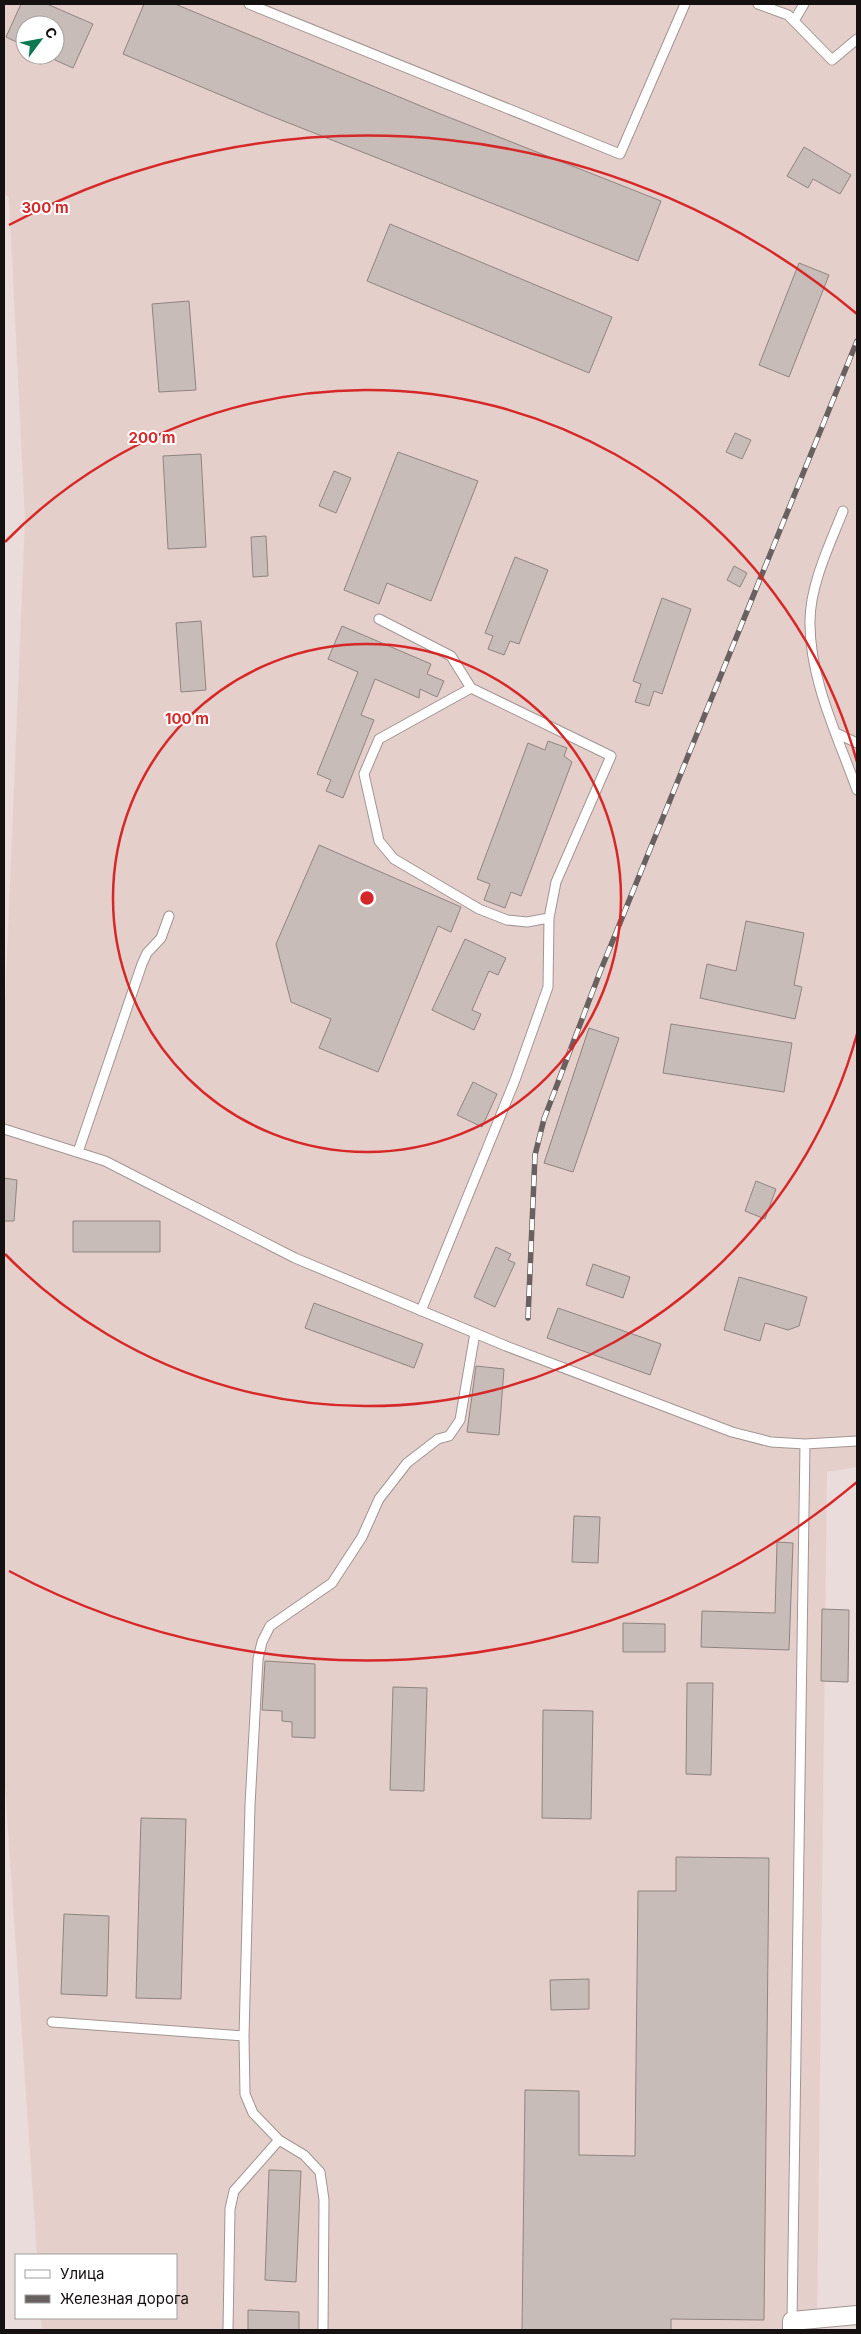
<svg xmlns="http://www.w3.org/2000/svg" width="861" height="2334" font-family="Inter,sans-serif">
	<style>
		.built { fill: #e5cfcb; fill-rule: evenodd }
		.building { fill: #c8bcb9; stroke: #8f8481 }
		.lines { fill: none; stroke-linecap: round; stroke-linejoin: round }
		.service-casing { stroke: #a19593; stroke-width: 11 }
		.minor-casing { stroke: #a19593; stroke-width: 20 }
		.service { stroke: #fff; stroke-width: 9 }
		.minor { stroke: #fff; stroke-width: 18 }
		.rail-casing { stroke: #696160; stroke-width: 5.5 }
		.rail { stroke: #fff; stroke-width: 4; stroke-dasharray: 11; stroke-linecap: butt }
		.ring { fill: none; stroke: #d62828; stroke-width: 2.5 }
		.centre { fill: #d62828; stroke: #fff; stroke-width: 2.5 }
		.ring-label { font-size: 15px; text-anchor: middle; font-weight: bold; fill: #d62828; stroke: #fff; stroke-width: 4; stroke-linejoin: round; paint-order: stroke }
	</style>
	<rect width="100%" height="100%" fill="#e9dcda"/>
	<path class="built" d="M4,4H857V1467L827,1472L817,2330H42L41,2318H176V2255H37L4,1772V1030L25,520L9,197L4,194ZM25,25H55V55H25Z"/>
	<path class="building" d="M21,4H47L93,24L73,68L55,60V25H25V46L6,37Z
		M144,4H175L433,111L661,201L638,261L266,114L123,54Z
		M804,147L851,175L840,194L813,179L808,188L787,176Z
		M390,224L612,317L589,373L367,281Z
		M799,263L829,275L789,377L759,365Z
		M189,301L196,390L159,392L152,304Z
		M735,433L751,440L742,459L726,452Z
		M398,452L478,481L431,601L387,583L379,604L344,590Z
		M201,454L206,547L168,549L163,456Z
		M334,471L351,478L336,513L319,506Z
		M266,536L268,576L253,577L251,537Z
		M515,557L548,570L519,644L510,641L504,655L488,649L493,636L485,633Z
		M734,566L747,573L740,587L727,580Z
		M662,598L691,609L662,694L654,691L649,706L635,702L641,684L633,681Z
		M201,621L206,690L181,692L176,623Z
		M342,626L431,664L427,674L444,681L437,697L420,689L419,698L375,679L361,715L374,720L343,798L326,791L331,780L317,774L358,672L328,659Z
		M548,741L567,748L564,756L572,762L521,896L511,892L505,908L484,900L490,884L477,879L528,743L545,750Z
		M319,845L461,907L451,932L438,926L378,1072L319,1048L331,1019L291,1002L276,944Z
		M746,921L804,933L794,985L802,987L795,1019L700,998L707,964L736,971Z
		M465,939L506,958L498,975L489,971L472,1010L481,1014L474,1030L432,1010Z
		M671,1024L792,1043L784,1092L663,1073Z
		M589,1028L619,1038L573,1172L544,1163Z
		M473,1082L497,1094L482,1127L457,1115Z
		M4,1178L17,1180L14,1221H4Z
		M756,1181L776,1189L765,1219L745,1211Z
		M73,1221H160V1252H73Z
		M496,1247L511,1254L508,1260L515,1263L495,1307L474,1297Z
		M593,1264L630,1277L623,1298L586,1285Z
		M739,1277L807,1297L799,1326L788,1330L765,1323L760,1341L724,1330Z
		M314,1303L423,1344L414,1368L305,1328Z
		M558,1308L661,1344L650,1375L547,1338Z
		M476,1366L504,1369L499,1435L467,1432Z
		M574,1516L600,1517L598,1563L572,1562Z
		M777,1542L793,1543L789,1650L701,1647L702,1611L775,1613Z
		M822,1609L849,1610L848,1682L821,1681Z
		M623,1623L665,1624V1652H623Z
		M265,1661L315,1664V1738L292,1737V1722L282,1721V1711L262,1710Z
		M687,1683H713L711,1775L686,1774Z
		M393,1687L427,1688L424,1791L390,1790Z
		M543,1710L593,1711L591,1819L542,1818Z
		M141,1818L186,1819L181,1999L136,1998Z
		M676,1857L769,1858L764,2320L671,2319V2330H522L525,2090L579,2091V2155L635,2156L638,1891H676Z
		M64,1914L109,1916L107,1996L61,1994Z
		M589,1979V2009L551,2010L550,1980Z
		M269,2170L301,2171L296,2282L265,2280Z
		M248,2310L299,2312V2330H248Z"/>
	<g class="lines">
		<defs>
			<path id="service" d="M249,4L620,154L685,4
				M758,4L788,15L832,60L857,39
				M794,21L804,4
				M843,511C830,544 810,585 810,621C809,678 838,737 857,790
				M379,619L451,656L471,688L611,756L556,882L549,918L548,987L515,1080L421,1311
				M471,688L379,739L364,774L379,841L394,859L479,909L507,920L527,922L549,918
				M836,733L857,743
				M4,1129L105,1161L295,1258L506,1346L732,1432L771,1442L805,1444L857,1441
				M78,1152L142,964L147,953L161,938L169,916
				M52,2022L244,2036
				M792,2321L805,1444
				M228,2330L230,2209L234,2191L279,2140
				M323,2330L324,2200L320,2172L304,2155L279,2140L253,2113L245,2094L244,2036L250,1805L258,1659L262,1642L270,1626L332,1583L362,1537L379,1499L407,1463L438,1439L449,1436L460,1420L475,1333"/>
			<path id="minor" d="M792,2330V2321L857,2315"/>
		</defs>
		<use href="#service" class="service-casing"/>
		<use href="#minor" class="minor-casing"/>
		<use href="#service" class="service"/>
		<use href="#minor" class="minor"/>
		<defs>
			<path id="rail" d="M528,1318L535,1155L544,1119L600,972L857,341"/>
		</defs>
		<use href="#rail" class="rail-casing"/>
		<use href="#rail" class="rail"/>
	</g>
	<g class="ring">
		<circle cx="367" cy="898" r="254"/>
		<path d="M857 1034A508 508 0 0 1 5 1254M5 542A508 508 0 0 1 857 762"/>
		<path d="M857 1482A762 762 0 0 1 9 1571M9 225A762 762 0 0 1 857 314"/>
	</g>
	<circle cx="367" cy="898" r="8" class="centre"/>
	<g class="ring-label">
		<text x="45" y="213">300 m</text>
		<text x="152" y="443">200 m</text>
		<text x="187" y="724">100 m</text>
	</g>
	<rect width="861" height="2334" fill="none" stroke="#151110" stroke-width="10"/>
	<rect x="15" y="2254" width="162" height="65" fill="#ffffff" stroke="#a1a09f"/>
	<rect x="25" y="2270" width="25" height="8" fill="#ffffff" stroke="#a1a09f"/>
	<text x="60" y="2279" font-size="15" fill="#151110">Улица</text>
	<rect x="25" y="2295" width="25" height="8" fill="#696160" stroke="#a1a09f"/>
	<text x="60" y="2304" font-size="15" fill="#151110">Железная дорога</text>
	<g transform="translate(40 40) rotate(58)"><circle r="24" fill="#ffffff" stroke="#a1a09f"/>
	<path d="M0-4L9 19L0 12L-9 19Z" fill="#0e7852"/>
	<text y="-8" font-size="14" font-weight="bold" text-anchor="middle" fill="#151110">С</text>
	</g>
</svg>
